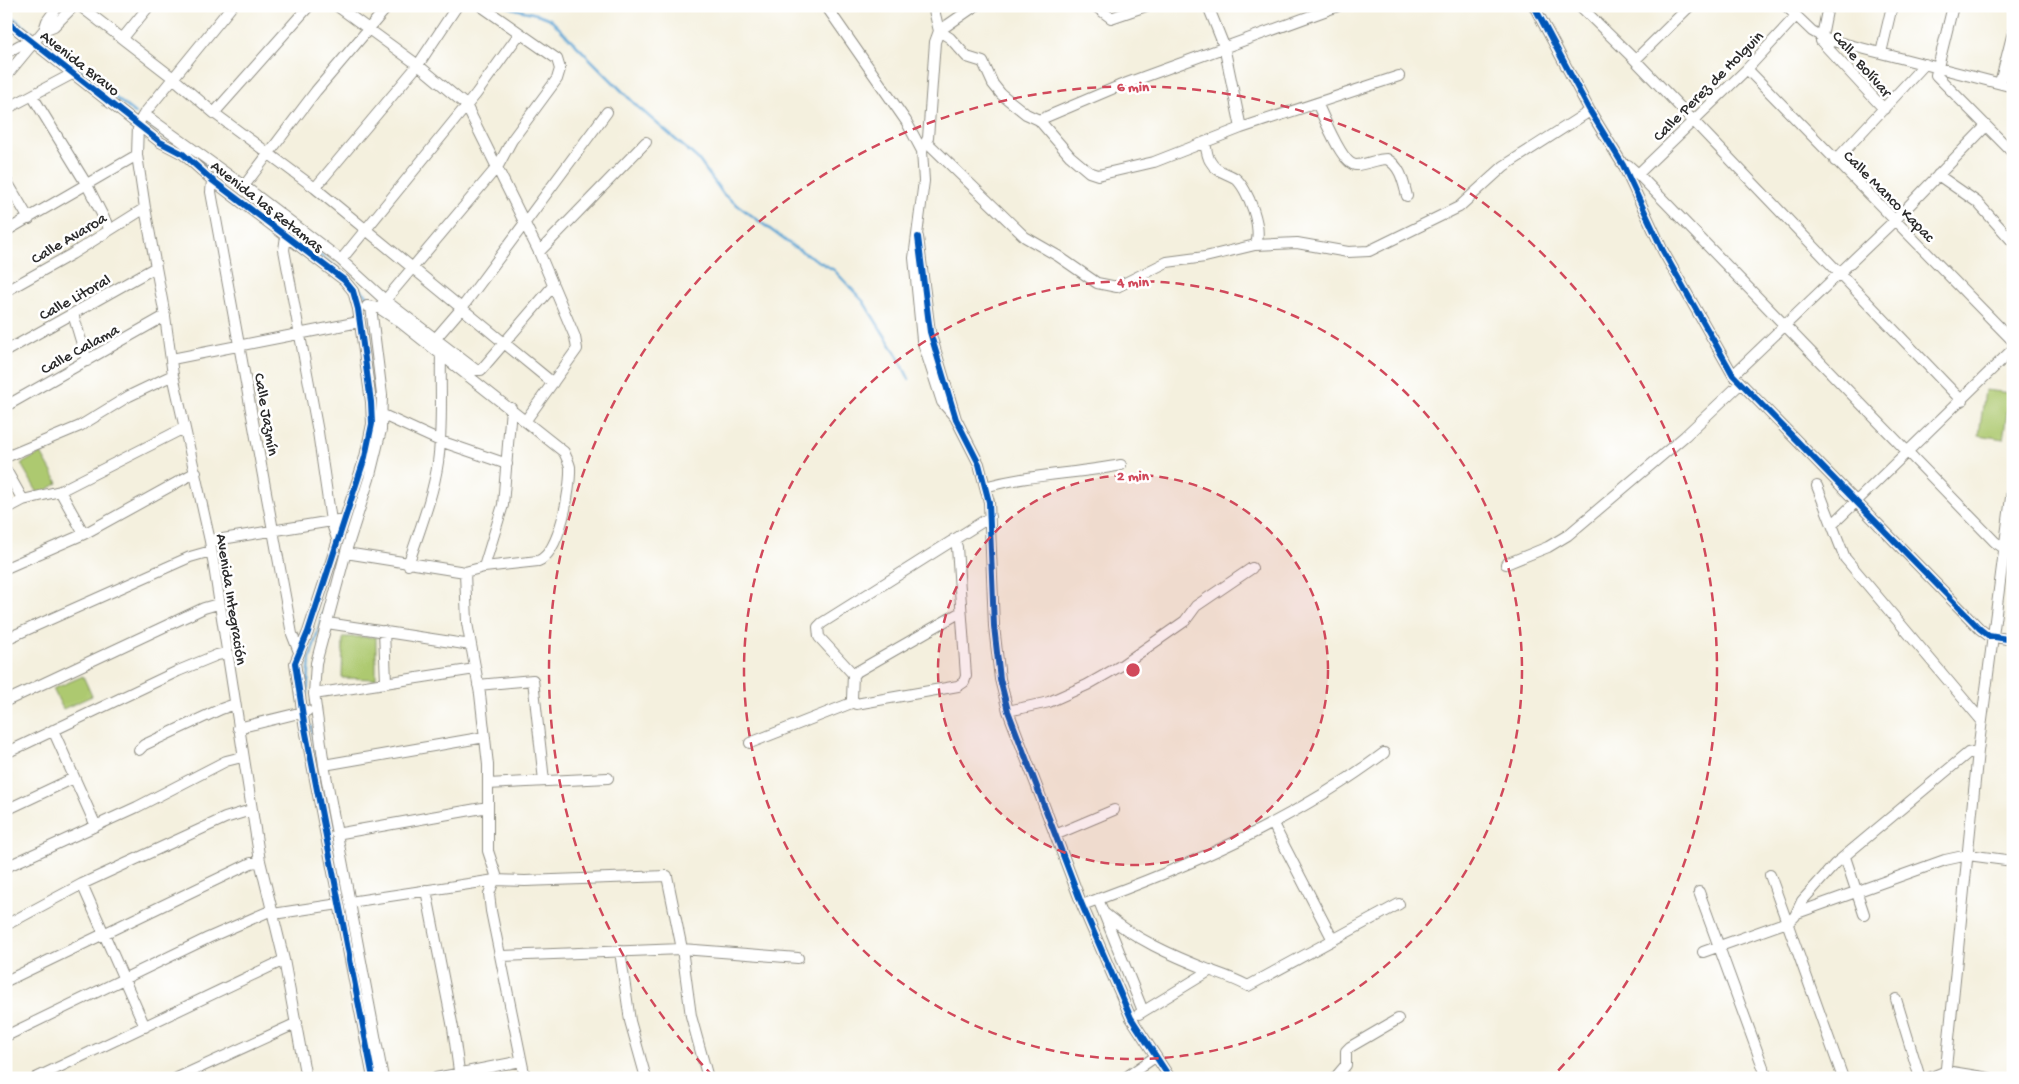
<svg xmlns="http://www.w3.org/2000/svg" width="2019" height="1084" font-family="'Gochi Hand',sans-serif">
	<style>
		.green { fill: #adc96f; stroke: #6c7a4d }
		.lines { fill: none; stroke-linecap: round; stroke-linejoin: round }
		.stream { stroke: #5ea5d4; stroke-width: 2.5 }
		.minor-casing { stroke: #908e84; stroke-width: 12 }
		.minor { stroke: #fff; stroke-width: 10 }
		.cycleway-casing { stroke: #fff; stroke-width: 9 }
		.cycleway { stroke: #0057b8; stroke-width: 6 }
		.ring { fill: none; stroke: #d1495b; stroke-width: 2.5; stroke-dasharray: 9 6 }
		.labels { text-anchor: middle; stroke-width: 5; stroke-linejoin: round; paint-order: stroke }
		.street-label { font-size: 16px; fill: #2b2b2b; stroke: #fff }
		.centre { fill: #d1495b; stroke: #fff; stroke-width: 2.5 }
		.ring-label { font-size: 15px; text-anchor: middle; font-weight: bold; fill: #d1495b; stroke: #fff; stroke-width: 5; stroke-linejoin: round; paint-order: stroke }
	</style>
	<rect width="100%" height="100%" fill="#fff"/>
	<filter id="ink" filterUnits="userSpaceOnUse"><feTurbulence type="fractalNoise" baseFrequency=".02" numOctaves="2"/><feDisplacementMap in="SourceGraphic" scale="10" xChannelSelector="R" yChannelSelector="G"/><feConvolveMatrix kernelMatrix="1 2 1 2 8 2 1 2 1" color-interpolation-filters="sRGB"/></filter>
	<filter id="wash" filterUnits="userSpaceOnUse"><feTurbulence type="fractalNoise" baseFrequency=".0096" numOctaves="4" result="noise"/><feDisplacementMap in="SourceGraphic" scale="20" xChannelSelector="R" yChannelSelector="G"/><feGaussianBlur stdDeviation="1.12" result="paint"/><feColorMatrix in="noise" values="0 0 0 0 0 0 0 0 0 0 0 0 0 0 0 0 0 1.4 0 .05"/><feComposite in="paint" operator="in"/></filter>
	<g filter="url(#wash)">
		<rect width="100%" height="100%" fill="#f4f0de"/>
		<path class="green" d="M1985,390L2010,393L2003,439L1979,435Z
			M41,453L58,483L39,495L21,464Z
			M343,637H376V679L342,678Z
			M83,676L92,696L63,709L53,689Z"/>
		<g class="lines">
			<path class="stream" d="M507,6C521,12 537,12 550,19L638,107L698,159L724,195L794,247L834,270L863,301L897,355L909,379
				M6,12L34,34
				M45,42L136,114
				M147,122L168,138
				M203,163L265,209L279,224L342,272
				M348,278L369,297
				M375,380L376,412
				M307,695L310,658L328,597L332,572
				M311,726L319,767"/>
		</g>
	</g>
	<g filter="url(#ink)">
		<g class="lines">
			<defs>
				<path id="minor" d="M80,6L172,77L214,113L315,188L553,383
					M232,6L144,114L138,124L137,155L145,208L165,316L173,375L210,541L260,861L284,960L306,1078
					M337,6L418,65L466,105L539,252L575,337L577,349L526,420
					M826,6L906,121L922,151L924,181L914,258L922,340L942,402L954,416
					M975,6L939,31L950,38L967,57L983,62L993,84L1001,94L1026,114L1039,120L1070,156L1089,172L1098,175L1154,162L1241,128L1399,76
					M1095,6L1111,18L1146,6
					M1208,6L1224,46L1241,128
					M1534,6L1590,111L1623,165L1663,251L1733,375L1980,629L1989,636L2013,640
					M1580,6L1635,60L1962,401
					M1786,6L1812,31L1826,39L2013,87
					M1828,6L1821,41L1884,109
					M1953,6L1936,75L2013,153
					M6,21L160,142L183,154L212,180L344,280L353,291L358,309L371,402L372,424L365,457L308,632L295,663L304,723L373,1078
					M44,30L47,21L58,6
					M123,38L149,6
					M6,53L20,45L29,46
					M1881,53L1892,6
					M1635,60L1690,6
					M1747,69L2013,341
					M6,76L44,30L54,26L74,6
					M2000,83L2013,32
					M33,97L87,185L110,230
					M1317,103C1323,115 1342,165 1356,165C1366,165 1376,159 1387,159C1401,167 1403,181 1407,196
					M6,109L74,73
					M214,113L309,6
					M144,114L244,186L341,260L386,301L476,370H481L553,286
					M1039,120L1119,86L1338,6
					M1205,142C1206,148 1207,156 1210,161C1216,172 1225,172 1235,178C1248,188 1264,231 1255,245
					M925,144L928,138L935,42L939,31L933,6
					M922,151L925,144L931,146L1025,237L1058,256L1097,283L1117,287L1167,262L1205,257L1255,245L1297,243L1348,252L1369,251L1459,207L1504,166L1590,111
					M1835,161L1925,64
					M1623,165H1628L1638,174L1995,542L2004,548
					M1638,174L1747,69L1796,16
					M1938,175L1977,202L2013,242
					M6,180L29,219
					M212,180L211,192L292,634L299,652
					M244,186L316,91L388,6
					M315,188L418,65L457,6
					M6,231L137,155
					M286,236L284,250L318,432L331,521L337,539
					M918,237L930,332L956,419L979,464L989,502L994,626L1000,679L1008,711L1082,905L1131,1018L1170,1078
					M539,252L646,142
					M341,260L476,94L520,33
					M6,291L72,254L145,208
					M382,304L498,166L512,140L557,79L560,69L557,59L481,6
					M371,307L382,395L381,430L369,479L347,548L316,663L314,694L324,765L383,1078
					M73,314L87,361
					M436,338L461,309L607,112
					M6,351L156,267
					M172,359L359,322
					M1733,375L1895,220L1985,127
					M6,406L165,316
					M383,415L440,441L507,464
					M6,457L80,426L129,396L173,375
					M6,470L23,500
					M1817,486L1845,558L1982,721
					M985,487C1030,474 1076,474 1121,465
					M60,491L84,534
					M6,509L23,500L60,491L184,428
					M1833,524L2013,349
					M954,539L957,547L966,676L964,682L958,686L856,704L852,699L853,674L819,637L818,627L822,623L990,517
					M210,541L338,520
					M346,553L465,572L484,567L538,561C560,553 571,488 570,467C569,462 566,457 564,452L400,322L379,308L367,306
					M1506,564L1548,547L1568,535L1685,436L1740,384
					M408,565C419,531 433,497 438,462C443,426 440,390 441,355
					M484,567L503,505L511,408
					M6,568L84,534L196,472
					M465,572L467,623L480,694L488,765V851L496,875L489,894L491,911L525,1078
					M327,623L471,645
					M384,631L386,682
					M6,639L190,557L211,551
					M853,674L961,612
					M478,685L533,680L544,781
					M314,694L475,669
					M6,701L204,608L218,604
					M1008,711L1049,702L1087,685L1122,665L1185,621L1196,606L1252,568
					M238,728L307,711
					M53,730L96,826
					M750,743L854,702
					M139,750L144,745L221,709L235,704
					M6,753L178,671L217,655L227,653
					M324,765L485,737
					M488,784L608,778
					M6,810L74,778
					M1273,824L1333,940
					M336,834L488,807
					M1055,835L1114,810
					M1845,857L1864,914
					M6,867L137,807L226,761L242,757
					M1770,875L1843,1078
					M82,884L145,1027
					M426,890L453,1028L460,1078
					M1699,892L1767,1078
					M1098,899L1143,1011
					M350,902L495,880L525,881L667,876L682,949L691,1016L708,1078
					M1082,905C1188,867 1293,821 1384,753
					M1104,913C1135,939 1171,955 1209,970C1223,975 1235,979 1248,986L1399,904
					M1797,913L1945,860L1968,855L2013,861
					M273,914L339,904
					M6,925L82,884L225,818L251,810
					M620,951L630,1021L646,1078
					M1703,952L1790,921L1795,916L1802,901L1835,864L1968,753L1978,751
					M501,956L682,949L798,958
					M6,981L251,863L260,861
					M1896,999L1920,1078
					M1139,1014L1211,970
					M6,1036L208,938L272,910
					M36,1078L284,960
					M177,1078L297,1023
					M436,1078L521,1061
					M1125,1078L1155,1057
					M1335,1078L1346,1065V1051L1350,1047L1398,1019
					M1929,1078L1946,1071L1989,1078
					M1945,1078L1978,751L2013,482"/>
			</defs>
			<use href="#minor" class="minor-casing"/>
			<use href="#minor" class="minor"/>
			<defs>
				<path id="cycleway" d="M1534,6L1590,111L1623,165L1663,251L1733,375L1980,629L1989,636L2013,640
					M6,21L160,142L183,154L212,180L344,280L353,291L358,309L371,402L372,424L365,457L308,632L295,663L304,723L373,1078
					M918,237L930,332L956,419L979,464L989,502L994,626L1000,679L1008,711L1082,905L1131,1018L1170,1078"/>
			</defs>
			<use href="#cycleway" class="cycleway-casing"/>
			<use href="#cycleway" class="cycleway"/>
		</g>
	</g>
	<circle cx="1133" cy="670" r="195" fill="#d1495b" fill-opacity=".12"/>
	<g class="ring">
		<circle cx="1133" cy="670" r="195"/>
		<circle cx="1133" cy="670" r="389"/>
		<path d="M713 1076A584 584 0 1 1 1553 1076"/>
	</g>
	<g class="labels">
		<g class="street-label">
			<text transform="translate(81 62) rotate(38)" y="6">Avenida Bravo</text>
			<text transform="translate(1863 63) rotate(49)" y="6">Calle Bolívar</text>
			<text transform="translate(1707 85) rotate(-45)" y="6">Calle Perez de Holguin</text>
			<text transform="translate(1890 195) rotate(45)" y="6">Calle Manco Kapac</text>
			<text transform="translate(268 205) rotate(38)" y="6">Avenida las Retamas</text>
			<text transform="translate(68 237) rotate(-31)" y="6">Calle Avaroa</text>
			<text transform="translate(74 296) rotate(-29)" y="6">Calle Litoral</text>
			<text transform="translate(79 348) rotate(-29)" y="6">Calle Calama</text>
			<text transform="translate(268 414) rotate(80)" y="6">Calle Jazmín</text>
			<text transform="translate(233 599) rotate(81)" y="6">Avenida Integración</text>
		</g>
	</g>
	<circle cx="1133" cy="670" r="8" class="centre"/>
	<g class="ring-label">
		<text x="1133" y="91">6 min</text>
		<text x="1133" y="286">4 min</text>
		<text x="1133" y="480">2 min</text>
	</g>
	<rect width="2019" height="1084" fill="none" stroke="#fff" stroke-width="25"/>
</svg>
